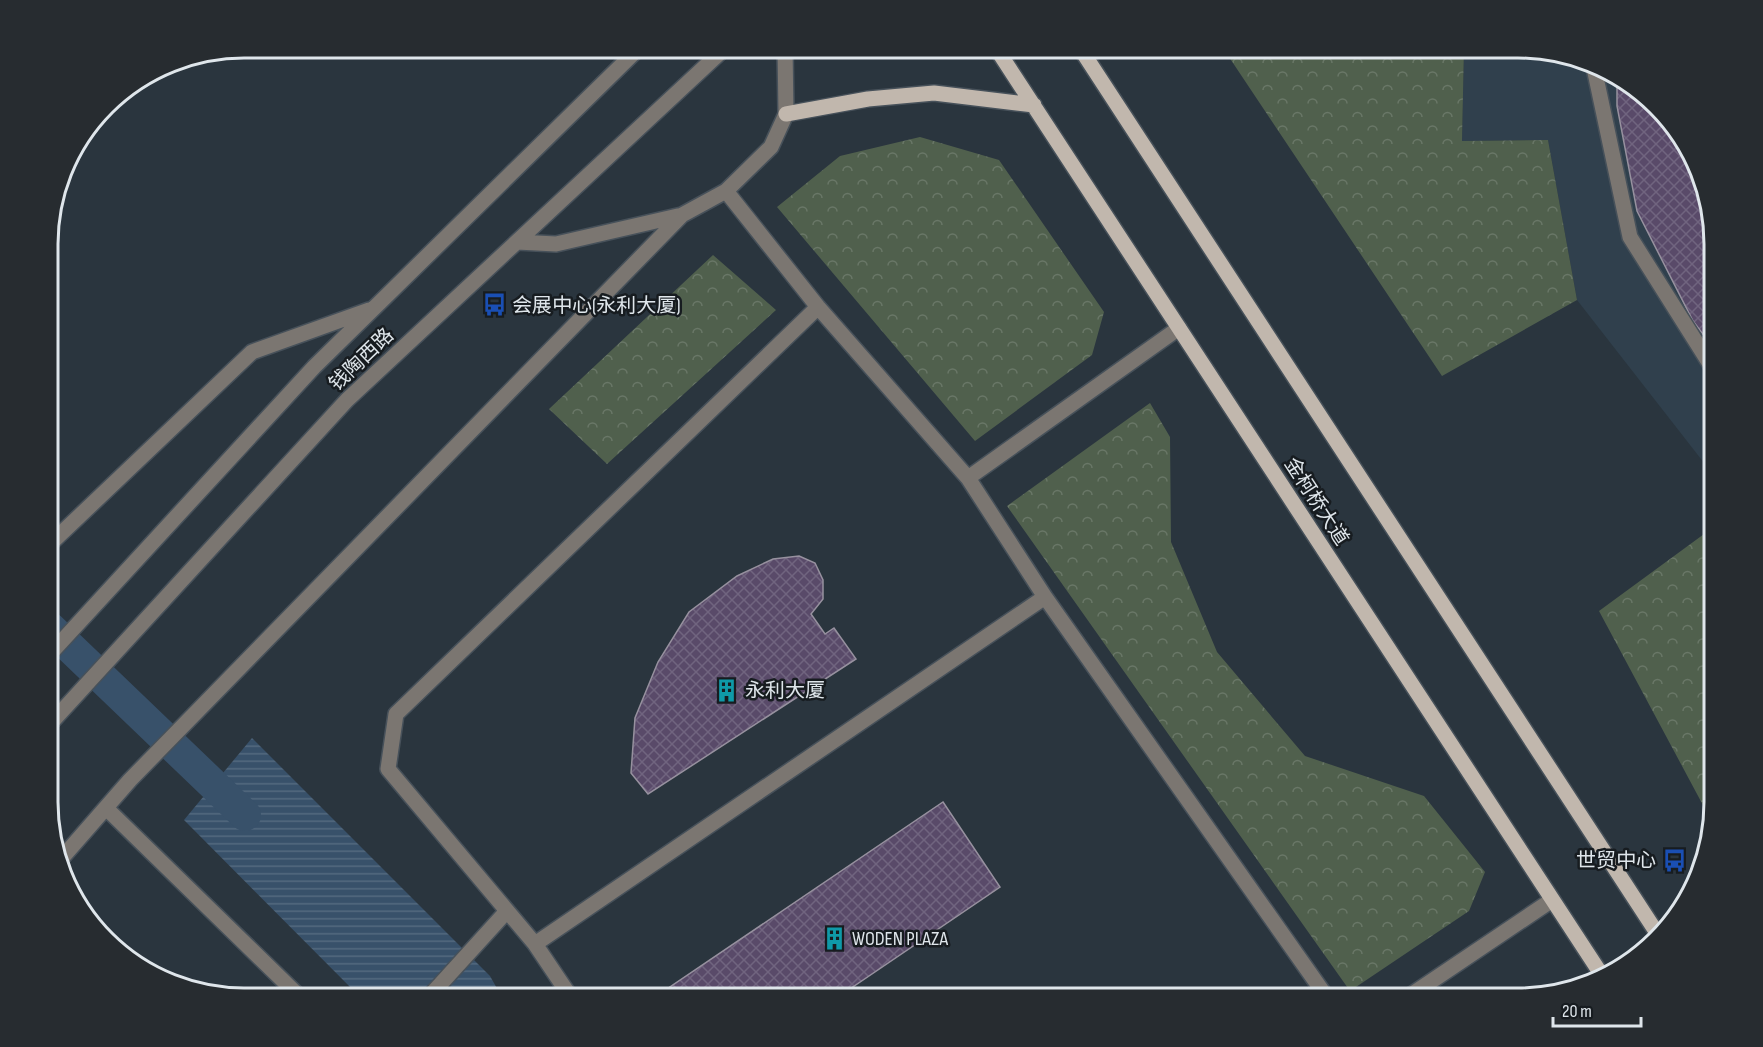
<svg xmlns="http://www.w3.org/2000/svg" width="1763" height="1047" font-family="'Sofia Sans Condensed','Noto Sans SC',sans-serif">
	<style>
		.built { fill: #30404d }
		.forest { fill: url(#forest-crowns) }
		.water { fill: url(#water-rules) }
		.lines { fill: none; stroke-linecap: round; stroke-linejoin: round }
		.canal { stroke: #38516a; stroke-width: 32 }
		.building { fill: url(#building-cross-hatch); stroke: #97919f; stroke-width: 1.5 }
		.minor-casing { stroke: #47515a; stroke-width: 18 }
		.major-casing { stroke: #47515a; stroke-width: 18 }
		.minor { stroke: #7b7671; stroke-width: 15 }
		.major { stroke: #c1b7ad; stroke-width: 15 }
		.labels { text-anchor: middle; stroke-width: 5; stroke-linejoin: round; paint-order: stroke }
		.poi-label { font-size: 20px; fill: #dfe6eb; stroke: #171c20; text-anchor: start }
		.street-label { font-size: 20px; fill: #dfe6eb; stroke: #171c20 }
		.rim { fill: none; stroke: #dfe6eb; stroke-width: 3 }
	</style>
	<defs>
		<pattern id="forest-crowns" width="20" height="18" patternUnits="userSpaceOnUse" patternTransform="scale(1.5)"><rect width="20" height="18" fill="#50604d"/><path d="M2 6a3 3 0 1 1 6 0M12 15a3 3 0 1 1 6 0" fill="none" stroke="#697767"/></pattern>
		<pattern id="water-rules" width="6" height="5" patternUnits="userSpaceOnUse" patternTransform="scale(1.5)"><rect width="6" height="5" fill="#38516a"/><path d="M0 2.5h6" fill="none" stroke="#546a7f"/></pattern>
		<pattern id="building-cross-hatch" width="8" height="8" patternUnits="userSpaceOnUse" patternTransform="scale(1.5)"><rect width="8" height="8" fill="#594a69"/><path d="M0 0l8 8M0 8l8-8" fill="none" stroke="#70647f"/></pattern>
	</defs>
	<rect width="100%" height="100%" fill="#2a353e"/>
	<path class="built" d="M1464,48H1519L1617,75L1688,146L1715,231V477L1577,300L1548,140L1462,141Z"/>
	<path class="forest" d="M1223,48H1464L1462,141L1548,140L1577,300L1442,376Z
		M920,137L999,160L1104,312L1092,355L975,441L777,207L840,156Z
		M713,255L776,310L607,464L549,409Z
		M1150,403L1170,437L1171,542L1217,652L1305,756L1424,796L1485,872L1469,911L1350,991L1007,506Z
		M1715,526V815L1712,822L1599,611Z"/>
	<path class="water" d="M252,738L490,976L503,999H362L184,820Z"/>
	<g class="lines">
		<path class="canal" d="M50,628L245,815"/>
	</g>
	<path class="building" d="M1617,74L1688,146L1715,231V350L1693,321L1637,211L1617,106Z
		M799,556L815,563L823,580V599L811,614L825,634L834,628L856,659L648,794L631,773L635,718L658,662L689,612L737,576L773,559Z
		M943,802L1000,887L835,999H674L667,989Z"/>
	<g class="lines">
		<defs>
			<path id="minor" d="M1594,68L1630,237L1715,372
				M726,191L818,307L968,478L1045,597L1328,999
				M517,242L556,244L682,215L726,191L771,147L786,114L785,48
				M968,478L1179,328
				M50,544L252,352L369,310
				M50,654L314,367L639,48
				M50,724L347,400L725,48
				M106,808L302,999
				M61,859L130,780L682,215
				M535,944L1045,597
				M427,999L506,912
				M572,999L535,944L388,769L396,714L818,307
				M1405,999L1552,900"/>
			<path id="major" d="M996,48L1603,977
				M1080,48L1657,933
				M786,114L868,99L934,93L1034,105"/>
		</defs>
		<use href="#minor" class="minor-casing"/>
		<use href="#major" class="major-casing"/>
		<use href="#minor" class="minor"/>
		<use href="#major" class="major"/>
	</g>
	<defs>
		<symbol id="bus-bare" viewBox="-9 -9 18 18"><path d="M-5-6H5V4H4V6H2V4H-2V6H-4V4H-5ZM-3.5-4V0h7V-4ZM-3.5 1.2v1.5H-2V1.2ZM2 1.2v1.5H3.5V1.2Z" fill="#1a4fb4" stroke="#171c20" stroke-width="2.5" paint-order="stroke"/></symbol>
		<symbol id="building-bare" viewBox="-9 -9 18 18"><path d="M-4-6H4V6H1V3H-1V6H-4ZM-2.5-4.3h1.7v1.8h-1.7ZM.8-4.3h1.7v1.8H.8ZM-2.5-1h1.7V.8h-1.7ZM.8-1h1.7V.8H.8Z" fill="#0f9aa8" stroke="#171c20" stroke-width="2.5" paint-order="stroke"/></symbol>
	</defs>
	<g fill-rule="evenodd">
		<use href="#bus-bare" x="478" y="288" width="33" height="33"/>
		<use href="#building-bare" x="710" y="674" width="33" height="33"/>
		<use href="#bus-bare" x="1658" y="844" width="33" height="33"/>
		<use href="#building-bare" x="818" y="922" width="33" height="33"/>
	</g>
	<g class="labels">
		<g class="poi-label">
			<text x="512" y="312">会展中心(永利大厦)</text>
			<text x="745" y="697">永利大厦</text>
			<text x="1656" y="867" text-anchor="end">世贸中心</text>
			<text x="852" y="945">WODEN PLAZA</text>
		</g>
		<g class="street-label">
			<text transform="translate(361 359) rotate(-44)" y="7">钱陶西路</text>
			<text transform="translate(1317 501) rotate(57)" y="7">金柯桥大道</text>
		</g>
	</g>
	<path d="M0 0H1763V1047H0ZM244 58H1518A186 186 0 0 1 1704 244V802A186 186 0 0 1 1518 988H244A186 186 0 0 1 58 802V244A186 186 0 0 1 244 58Z" fill="#272c30" fill-rule="evenodd"/>
	<path class="rim" d="M244 58H1518A186 186 0 0 1 1704 244V802A186 186 0 0 1 1518 988H244A186 186 0 0 1 58 802V244A186 186 0 0 1 244 58Z"/>
	<path d="M1553 1017v9h88v-9" fill="none" stroke="#dfe6eb" stroke-width="3"/>
	<text x="1562" y="1017" font-size="18" fill="#dfe6eb" stroke="#171c20" stroke-width="4.5" paint-order="stroke">20 m</text>
</svg>
